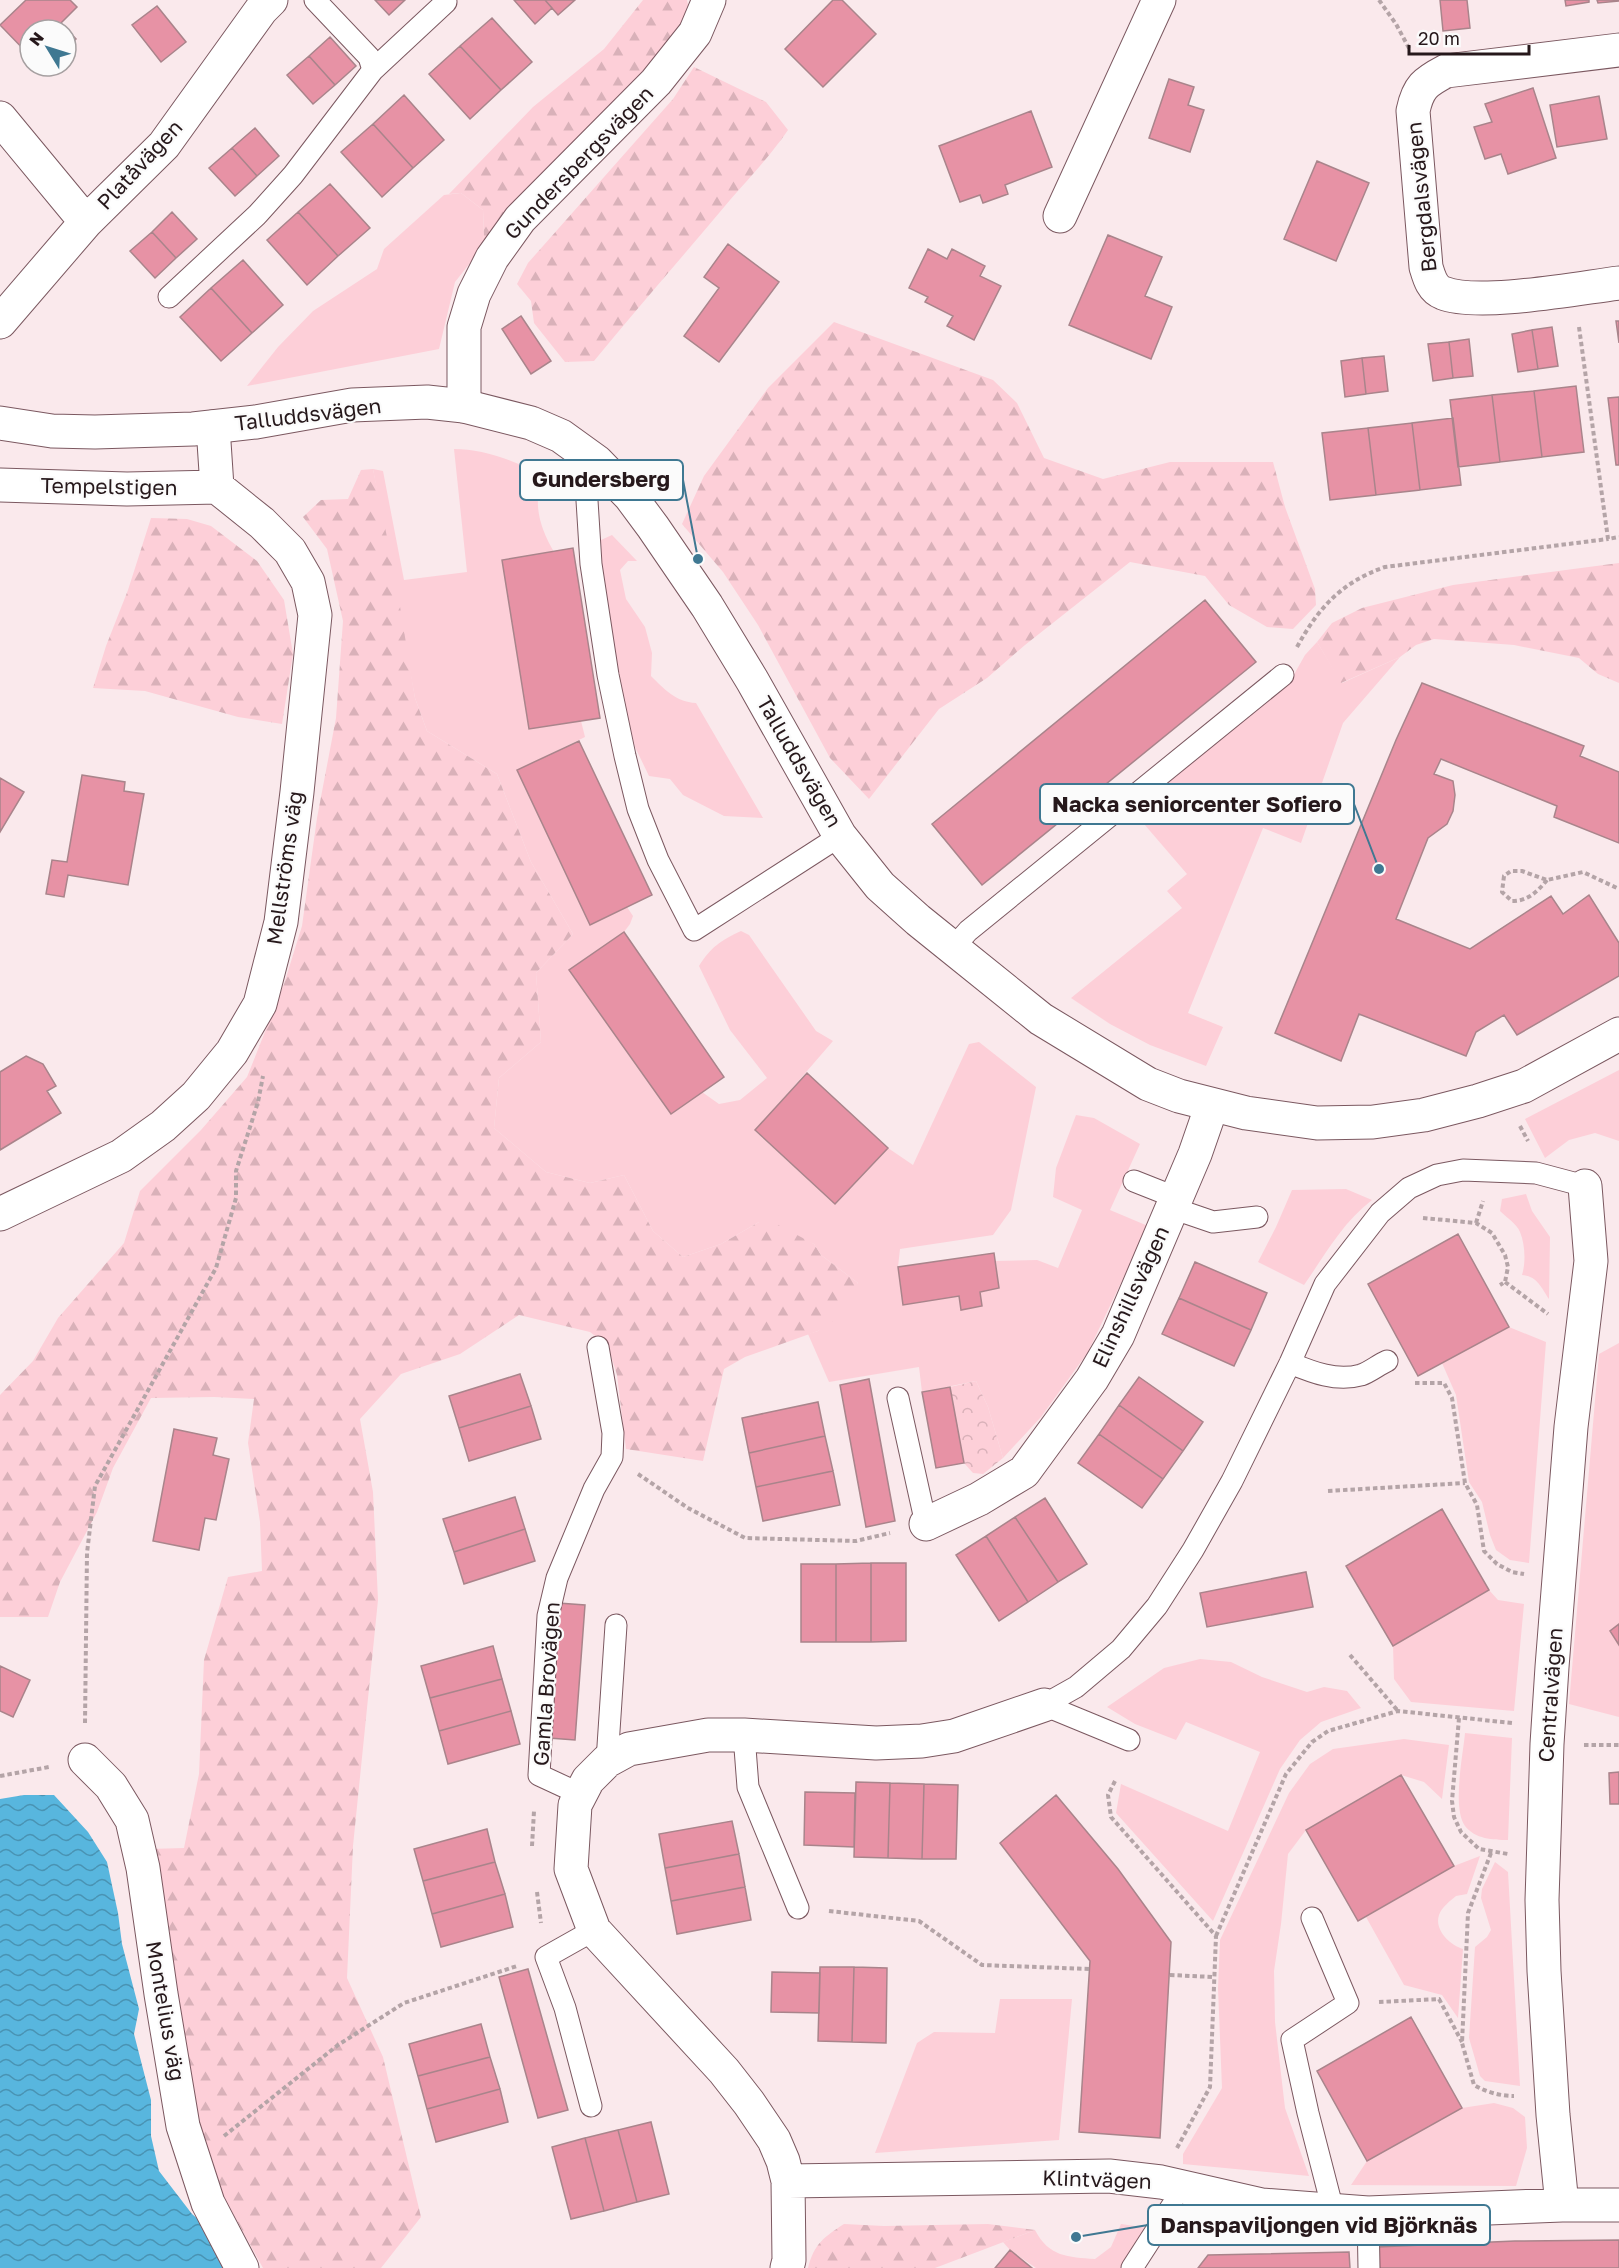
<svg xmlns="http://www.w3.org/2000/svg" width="1619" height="2268" font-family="'Golos Text',sans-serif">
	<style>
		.grass { fill: #fdcfd8 }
		.forest { fill: url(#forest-firs) }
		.park { fill: url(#park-crowns) }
		.water { fill: url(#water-waves) }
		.building { fill: #e792a5; stroke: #a9848b; stroke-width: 1.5 }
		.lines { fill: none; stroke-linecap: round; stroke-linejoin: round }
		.lane-casing { stroke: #7b5860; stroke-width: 23 }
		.street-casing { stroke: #7b5860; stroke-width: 35 }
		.secondary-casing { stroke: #7b5860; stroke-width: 35 }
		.path { stroke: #b4a4a7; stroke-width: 4; stroke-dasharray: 4.5 3; stroke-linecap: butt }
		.lane { stroke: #fff; stroke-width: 21 }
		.street { stroke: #fff; stroke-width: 33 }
		.secondary { stroke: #fff; stroke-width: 33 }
		.labels { text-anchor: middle; stroke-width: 4.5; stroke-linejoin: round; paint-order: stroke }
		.street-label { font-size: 21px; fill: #26181b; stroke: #fbfbfb }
		.leader { fill: none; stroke: #3f7892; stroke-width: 2 }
		.callout-dot { fill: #3f7892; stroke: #fbfbfb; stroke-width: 2 }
		.callout { fill: #fbfbfb; stroke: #3f7892; stroke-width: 2 }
		.callout-label { font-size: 22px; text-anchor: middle; font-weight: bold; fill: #26181b }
	</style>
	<defs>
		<pattern id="forest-firs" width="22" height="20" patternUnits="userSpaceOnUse" patternTransform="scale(1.5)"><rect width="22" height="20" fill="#fdcfd8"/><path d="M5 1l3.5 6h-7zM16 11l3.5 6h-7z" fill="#d9b1b9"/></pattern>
		<pattern id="park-crowns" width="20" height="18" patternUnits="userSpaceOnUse" patternTransform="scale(1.5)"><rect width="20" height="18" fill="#fdcfd8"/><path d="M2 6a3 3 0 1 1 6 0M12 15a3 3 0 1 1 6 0" fill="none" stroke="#d9b1b9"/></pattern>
		<pattern id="water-waves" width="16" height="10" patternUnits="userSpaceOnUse" patternTransform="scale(1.5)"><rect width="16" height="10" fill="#58b6de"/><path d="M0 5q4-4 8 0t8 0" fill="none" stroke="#4993b3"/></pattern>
	</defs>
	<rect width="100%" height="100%" fill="#fae9ec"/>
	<path class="grass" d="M461,193L483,210L484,236L474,258L455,282L439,349L247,386L278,347L313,311L377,269L384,249L444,195Z
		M454,449C483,449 518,461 543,477C532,503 540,528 554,552L502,560L531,728L581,721L585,737L517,770L590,925L627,907L633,916L630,924L624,932L569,970L671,1114L702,1092L719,1104L740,1100L767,1078L730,1030L699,966C711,947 720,941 741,931L749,935L816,1031L833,1041L755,1131L835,1204L888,1148L913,1165L969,1044L979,1042L1036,1087L1011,1210L993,1235L900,1249L898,1267L903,1305L959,1296L961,1310L981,1306L980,1292L999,1288L995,1261L1037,1260L1058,1268L1082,1210L1053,1197L1056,1168L1076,1115L1094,1118L1140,1144L1110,1210L1148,1226L1088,1352L1041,1417L1003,1458L988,1407L976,1381L922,1392L919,1367L829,1382L808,1334L818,1331L858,1283L821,1255L814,1244L759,1222L721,1244L683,1257L653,1231L624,1175L590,1183L546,1172L494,1128L499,1078L541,1042L536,973L573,934L531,862L497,774L427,731L415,698L373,469L383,471L404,580L467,572Z
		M612,535L637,561H628L620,570L626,599L645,627L652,653L651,676C664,689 676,702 696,703L763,818L724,816L683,795L670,779L649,776L635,747L625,707L597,566L601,540Z
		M1317,642L1342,683L1400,657L1343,723L1301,843L1263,828L1188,1013L1223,1027L1206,1066L1150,1045L1110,1024L1071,998L1182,908L1167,891L1187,874L1132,810L1292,678L1305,655Z
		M1619,1070V1141L1595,1133L1569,1140L1545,1158L1525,1119Z
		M1346,1189L1372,1200C1342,1223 1325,1255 1304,1285L1258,1262L1276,1227L1292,1190Z
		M1526,1194L1532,1211L1550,1237L1549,1299C1541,1287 1537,1276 1522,1275C1526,1262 1525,1244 1520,1232C1517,1224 1506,1217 1500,1211L1502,1199Z
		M1509,1327L1546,1342L1529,1563L1510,1560L1496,1550L1490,1535L1482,1502L1469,1482L1456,1395L1442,1363Z
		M1619,1343V1624L1610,1631L1619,1645V1717L1569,1704L1599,1354Z
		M1489,1590L1498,1600L1524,1604L1514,1711L1411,1702L1394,1679L1393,1646Z
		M1200,1659L1231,1662L1262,1677L1307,1692L1324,1687L1347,1691L1361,1708L1321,1722L1300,1740L1280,1769L1213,1921L1116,1813L1121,1784L1228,1831L1260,1752L1186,1722L1176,1740L1135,1724L1107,1707L1164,1668Z
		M1465,1733L1512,1738L1508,1840C1493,1840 1475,1839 1465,1826C1452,1808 1463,1755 1465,1733Z
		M1404,1739L1449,1745L1442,1799L1424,1782L1401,1775L1306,1830L1288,1854L1281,1924L1274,1971L1275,2022L1285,2108L1309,2176L1183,2164V2154L1222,2088L1218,1988L1220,1940L1289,1793L1310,1764L1333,1749Z
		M1480,1856L1467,1894L1456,1896C1450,1901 1442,1907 1439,1915C1434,1930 1450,1945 1463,1949L1458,2018L1442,1995L1404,1985L1366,1917L1454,1866Z
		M1495,1862L1508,1872L1520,2086L1485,2081L1480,2076L1469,2038L1475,1947L1487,1937L1491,1930L1481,1898L1482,1889Z
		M1000,1999H1072L1059,2140L875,2153L917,2043L934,2032L995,2033Z
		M1494,2103L1513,2108L1525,2117L1527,2148L1516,2186L1351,2185L1367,2161L1462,2108Z
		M1121,2224L1148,2228L1128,2268H1036L1010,2250L1003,2242L1035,2230C1049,2257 1068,2257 1095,2259L1111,2247Z"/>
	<path class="forest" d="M643,0H687L689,10L667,50L474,258L484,236L483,210L461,193L449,194L533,107L604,49Z
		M694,67L766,102L788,130C771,155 750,177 730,200C685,254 638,307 594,361L565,362L534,323L531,301L517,284L528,263L673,99Z
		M834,322L993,380L1017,403L1044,458L1103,479L1170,462H1273L1285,507L1315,589L1316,605L1293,629L1267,627L1229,605L1205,576L1130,562L1025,645L987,678L939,709L869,799L830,758L758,625L723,572L682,524L704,476L768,388Z
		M373,469L395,576L415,698L427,731L497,774L531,862L573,934L536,973L541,1042L499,1078L494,1128L546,1172L590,1183L624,1175L653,1231L683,1257L721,1244L759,1222L769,1220L814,1244L821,1255L858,1283L842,1315L818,1331L745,1357L724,1369L703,1461L626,1449L617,1375L608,1346L590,1332L519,1315L460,1354L401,1374L360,1419L373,1492L378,1600L353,1846L347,1978L383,2057L421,2217L381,2268H263L221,2192L189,2099L149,1849L184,1848L199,1774L204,1660L228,1577L262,1571L260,1522L248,1443L254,1399L214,1397L151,1398L113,1468L97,1512L60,1582L48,1617H0V1395L33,1361L58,1318L124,1243L140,1191L201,1130L247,1077L284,984L302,926L317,818L336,718L343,621L327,549L303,517L321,500L348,499L361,470Z
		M151,518L187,519L211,526L257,561L284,600L293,654L282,724L238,717L145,691L93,688L106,646L128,590Z
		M1619,563V683L1598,674L1579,658L1514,645L1434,639L1416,645L1400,657L1341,683L1317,642L1332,623L1362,608L1453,585Z
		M844,2224L884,2226L988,2224L1035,2230L935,2268H808C814,2244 824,2237 844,2224Z"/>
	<path class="park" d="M976,1381L988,1407L1003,1458L983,1474L973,1473L964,1463L950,1387Z"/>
	<path class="water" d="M24,1795H54L88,1832L107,1862L118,1913L122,1944L139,2009L134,2034L151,2100V2136L159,2171L192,2214L207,2227L230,2268H0V1799Z"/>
	<path class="building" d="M26,0H70L77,7L61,23L76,39L66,48V30H30V56L0,25Z
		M375,0H405L389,15Z
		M514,0H545L552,8L535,24Z
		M545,0H575L558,15Z
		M833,0H842L876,34L823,87L785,49Z
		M1440,0H1467L1470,28L1443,31Z
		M1565,0H1589V2L1566,6Z
		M1597,0H1619V1L1598,3Z
		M157,6L186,42L161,62L132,25Z
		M492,18L532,62L501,90L460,46Z
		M330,37L356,66L335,85L309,56Z
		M460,46L501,90L470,119L429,74Z
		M309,56L335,85L313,104L287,75Z
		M1169,79L1194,87L1188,105L1204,110L1190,152L1149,138Z
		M1533,88L1556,158L1508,174L1501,154L1485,159L1474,127L1492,122L1485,104Z
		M404,95L444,140L413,168L373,124Z
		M1599,96L1607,139L1557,147L1550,105Z
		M1031,111L1052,167L1005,185L1008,194L983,203L980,195L960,202L939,146Z
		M373,124L413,168L382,197L341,152Z
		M255,128L279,156L257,176L232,148Z
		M232,148L257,176L235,196L209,168Z
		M1317,161L1369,183L1336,261L1284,239Z
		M330,184L370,228L338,256L298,212Z
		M172,212L197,239L176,258L152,232Z
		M298,212L338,256L307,285L267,240Z
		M152,232L176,258L155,278L130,251Z
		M1108,235L1162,257L1145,296L1172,307L1151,359L1069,325Z
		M728,244L779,282L719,362L684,336L719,288L704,277Z
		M928,249L947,259L952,249L985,266L980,276L1001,286L974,340L947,326L953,316L925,302L928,297L909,288Z
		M243,260L283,305L252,333L211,288Z
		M211,288L252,333L221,361L180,317Z
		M521,316L551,361L531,374L502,329Z
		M1616,321H1619V343Z
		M1552,327L1558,366L1538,369L1532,330Z
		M1532,330L1538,369L1518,372L1512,334Z
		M1469,339L1473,376L1453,378L1449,342Z
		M1449,342L1453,378L1433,381L1428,344Z
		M1384,356L1388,391L1366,394L1362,358Z
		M1362,358L1366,394L1345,397L1341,361Z
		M1576,386L1584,452L1542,457L1534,391Z
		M1534,391L1542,457L1500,462L1492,395Z
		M1492,395L1500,462L1458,467L1450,400Z
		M1619,397V465H1616L1608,398Z
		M1453,418L1461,485L1420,490L1412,423Z
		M1412,423L1420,490L1376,495L1368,428Z
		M1368,428L1376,495L1330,500L1322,433Z
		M573,548L600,718L529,729L502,560Z
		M1205,600L1256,662L982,885L932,824Z
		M1422,683L1584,746L1580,756L1619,772V843L1554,817L1557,806L1441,759L1434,774L1453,781L1455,795L1453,811L1447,824L1428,838L1396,919L1470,949L1551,896L1563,914L1589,895L1619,943V976L1517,1035L1504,1015L1476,1032L1466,1056L1359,1014L1341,1061L1275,1033L1396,740Z
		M579,741L652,895L590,925L517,770Z
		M82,775L125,782L124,791L144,794L128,885L68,875L64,897L46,894L52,860L67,862Z
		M0,778L24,792L0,832Z
		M624,932L724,1077L671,1114L569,970Z
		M26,1056L43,1064L56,1086L47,1091L61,1113L0,1150V1072Z
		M807,1073L888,1148L835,1204L755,1130Z
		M1458,1234L1509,1327L1418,1376L1368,1284Z
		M994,1253L999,1288L980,1292L982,1306L961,1310L959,1296L903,1305L898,1267Z
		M1195,1262L1267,1293L1251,1330L1179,1298Z
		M1179,1298L1251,1330L1234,1366L1162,1334Z
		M520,1374L531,1406L459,1428L449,1396Z
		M1139,1377L1203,1422L1183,1451L1119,1405Z
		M869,1379L895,1521L866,1527L840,1385Z
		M950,1387L964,1463L936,1468L922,1392Z
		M818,1402L825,1436L749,1453L742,1418Z
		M1119,1405L1183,1451L1163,1479L1099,1434Z
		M531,1406L541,1439L469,1461L459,1428Z
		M174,1429L217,1438L213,1455L229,1459L216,1520L205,1518L199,1550L153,1541Z
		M1099,1434L1163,1479L1142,1508L1078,1463Z
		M825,1436L833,1471L756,1487L749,1453Z
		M833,1471L840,1505L763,1521L756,1487Z
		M515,1497L525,1529L454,1552L443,1519Z
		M1045,1498L1087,1564L1058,1582L1015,1517Z
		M1442,1509L1489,1590L1393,1646L1346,1566Z
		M1015,1517L1058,1582L1028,1602L986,1536Z
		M525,1529L535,1561L464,1584L454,1552Z
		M986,1536L1028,1602L999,1621L956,1555Z
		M871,1563H906V1641L871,1642Z
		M871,1563V1642H836V1564Z
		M801,1564H836V1642H801Z
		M1306,1572L1313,1607L1207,1627L1200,1593Z
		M558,1603L585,1605L575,1740L549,1738Z
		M1619,1624V1645L1610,1631Z
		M493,1646L502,1679L430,1698L421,1666Z
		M0,1666L30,1680L13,1717L0,1711Z
		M502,1679L511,1711L439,1731L430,1698Z
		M511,1711L520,1744L448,1764L439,1731Z
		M1619,1772V1804H1610L1609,1773Z
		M1401,1775L1454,1866L1358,1921L1306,1830Z
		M856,1782L890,1783L888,1858L854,1857Z
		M890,1783L924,1784L922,1859L888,1858Z
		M924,1784L958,1785L956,1859H922Z
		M805,1792L855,1793L854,1847L804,1845Z
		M1056,1795L1118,1869L1171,1942L1160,2138L1079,2132L1090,1961L1000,1843Z
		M732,1821L739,1854L665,1868L659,1834Z
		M487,1829L495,1862L423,1881L414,1849Z
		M739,1854L745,1887L671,1901L665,1868Z
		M495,1862L505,1894L432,1914L423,1881Z
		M745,1887L751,1920L677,1934L671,1901Z
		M505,1894L513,1927L441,1947L432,1914Z
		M820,1967H854L852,2042L818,2041Z
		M854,1967L887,1968L886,2043L852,2042Z
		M528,1969L568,2110L538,2118L499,1977Z
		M772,1972L820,1973L819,2013L771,2012Z
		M1411,2017L1462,2108L1367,2161L1317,2071Z
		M481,2024L490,2057L418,2076L409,2044Z
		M490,2057L500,2089L427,2109L418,2076Z
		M500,2089L508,2122L436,2142L427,2109Z
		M651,2122L669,2194L637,2202L618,2130Z
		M618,2130L637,2202L604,2211L585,2138Z
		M585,2138L604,2211L571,2219L552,2147Z
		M1619,2240V2268H1377V2247L1515,2241Z
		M1010,2250L1032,2268H995Z
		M1349,2252L1350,2268H1198L1208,2255Z"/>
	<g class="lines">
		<defs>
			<path id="lane" d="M373,70L446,2
				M169,297L257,215L293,175L373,70L369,57L315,0
				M584,453L591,564L608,675L625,756L638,809L658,860L694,930L840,836
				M953,948L968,931L1283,675
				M1134,1181L1177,1198
				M1172,1208L1213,1222L1257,1217
				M1290,1363C1312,1372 1336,1382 1361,1375C1370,1372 1378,1365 1387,1361
				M898,1398L926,1524
				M1044,1705L1076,1687L1121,1649L1157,1606L1193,1550L1232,1481L1290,1363L1325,1284L1380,1213L1409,1188L1437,1175L1463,1170L1536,1173L1585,1186
				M1044,1705L1129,1740
				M744,1735L748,1787L798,1908
				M607,1761L616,1625
				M580,1794L539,1775L548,1616L557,1578L594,1489L612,1457L613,1433L598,1347
				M1312,1918L1348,2003L1292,2040L1308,2113L1333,2210
				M591,2106L565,2008L546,1957L594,1930
				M1368,2213L1369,2268
				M1132,2268L1172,2206"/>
			<path id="street" d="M1619,50L1446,71C1425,82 1418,87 1413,111L1426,267C1429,277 1432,289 1443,293C1479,307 1578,288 1619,283
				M0,118L86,222
				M1060,216L1159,0
				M0,322L86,222L164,145L261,10L271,0
				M464,406V327L474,294L492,258L520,219L656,82L695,33L709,0
				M0,485L127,489L217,487
				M0,1214L121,1156L163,1126L196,1096L232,1052L260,1004L281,922L297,792L315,615L308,582L290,551L262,523L217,487L213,427
				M926,1524L979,1499L1024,1472L1092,1379L1118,1335L1195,1154L1212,1105
				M85,1760L111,1786L132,1820L143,1868L161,1994L183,2126L208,2203L242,2268
				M788,2181L1109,2176L1161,2182L1262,2205L1368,2213L1562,2205H1619
				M1562,2205L1553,2115L1544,1971L1542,1900L1547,1744L1552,1667L1571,1427L1591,1261L1585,1186
				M787,2268L789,2260L788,2181L783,2161L774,2140L749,2103L724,2071L594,1930L571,1869L575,1805L588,1780L607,1761L629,1749L708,1735H744L876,1743L922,1741L954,1736L1044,1705"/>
			<path id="secondary" d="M0,423L52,431L95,432L193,429L256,422L352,405L427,402L464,406L531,423L561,436L597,462L630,496L653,527L707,606L752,680L840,836L880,886L918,920L1041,1019L1148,1084L1179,1096L1246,1113L1317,1123L1373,1122L1424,1115L1478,1101L1524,1086L1619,1034"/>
		</defs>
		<use href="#lane" class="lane-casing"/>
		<use href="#street" class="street-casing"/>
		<use href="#secondary" class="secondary-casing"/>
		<path class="path" d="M1379,0L1396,24L1410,50
			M1579,327L1608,539L1619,537
			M1297,647C1319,607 1342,582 1385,567L1608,539
			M1547,880C1537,892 1528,901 1512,901L1502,892L1504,876L1511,871H1522L1547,880L1583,872L1619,889
			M1520,1126L1528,1141
			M1423,1218L1476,1223L1492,1233L1505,1255L1508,1267L1505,1282L1500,1285
			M1476,1223L1483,1201
			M1505,1282L1548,1314
			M1415,1383H1444L1452,1398L1465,1483L1477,1505L1484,1551L1497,1564L1512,1572L1524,1574
			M638,1474L688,1508L745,1538L856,1541L890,1533
			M1328,1491L1465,1483
			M1350,1655L1398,1711
			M1459,1718L1452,1801L1454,1817L1461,1832L1479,1849L1508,1854
			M85,1723L87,1553L95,1486L216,1268L236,1198V1171L258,1102L263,1076
			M1584,1745H1619
			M0,1776L49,1767
			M1115,1781L1108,1795L1111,1817L1216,1936L1210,2087L1177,2148
			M532,1846L534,1811
			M1491,1853L1468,1913L1462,2043L1474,2085C1486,2092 1500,2096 1514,2096
			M537,1892L541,1923
			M829,1911L919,1921L982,1965L1090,1969
			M1216,1936L1286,1774L1312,1742L1328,1731L1398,1711L1512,1723
			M1170,1975L1213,1977
			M1379,2002L1439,1999L1462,2042
			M224,2136L338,2045L404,2003L517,1966"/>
		<use href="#lane" class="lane"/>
		<use href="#street" class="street"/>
		<use href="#secondary" class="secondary"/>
	</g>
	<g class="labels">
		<g class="street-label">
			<text transform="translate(579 163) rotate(-46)" y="7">Gundersbergsvägen</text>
			<text transform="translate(140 165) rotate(-47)" y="7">Platåvägen</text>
			<text transform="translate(1422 197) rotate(-96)" y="7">Bergdalsvägen</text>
			<text transform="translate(308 415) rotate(-7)" y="7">Talluddsvägen</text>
			<text transform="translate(109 487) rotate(1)" y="7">Tempelstigen</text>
			<text transform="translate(799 762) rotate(60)" y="7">Talluddsvägen</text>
			<text transform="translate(285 868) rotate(-82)" y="7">Mellströms väg</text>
			<text transform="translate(1131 1297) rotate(-65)" y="7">Elinshillsvägen</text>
			<text transform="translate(547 1684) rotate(-86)" y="7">Gamla Brovägen</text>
			<text transform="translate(1551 1695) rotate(-86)" y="7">Centralvägen</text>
			<text transform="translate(165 2011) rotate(80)" y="7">Montelius väg</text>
			<text transform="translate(1097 2180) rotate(2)" y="7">Klintvägen</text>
		</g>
	</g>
	<path class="leader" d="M698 559L683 480M1379 869L1354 804M1076 2237L1148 2225"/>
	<g class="callout-dot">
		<circle cx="698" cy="559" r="6"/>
		<circle cx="1379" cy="869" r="6"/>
		<circle cx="1076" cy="2237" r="6"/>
	</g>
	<g class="callout">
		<rect x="520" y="460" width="163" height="40" rx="6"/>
		<rect x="1040" y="784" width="314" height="40" rx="6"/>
		<rect x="1148" y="2205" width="342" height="40" rx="6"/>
	</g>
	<g class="callout-label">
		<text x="601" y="487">Gundersberg</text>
		<text x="1197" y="812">Nacka seniorcenter Sofiero</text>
		<text x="1319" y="2233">Danspaviljongen vid Björknäs</text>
	</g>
	<g transform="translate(48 48) rotate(308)"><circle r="28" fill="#fbfbfb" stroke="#a6a0a1" stroke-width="1.5"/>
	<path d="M0-4.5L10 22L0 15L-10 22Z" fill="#3f7892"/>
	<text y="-9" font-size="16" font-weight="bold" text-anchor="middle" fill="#26181b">N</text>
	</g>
	<path d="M1409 45v9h120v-9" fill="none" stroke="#26181b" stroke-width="3"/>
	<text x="1418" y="45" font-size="18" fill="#26181b" stroke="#fbfbfb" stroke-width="4.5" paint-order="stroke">20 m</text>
</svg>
